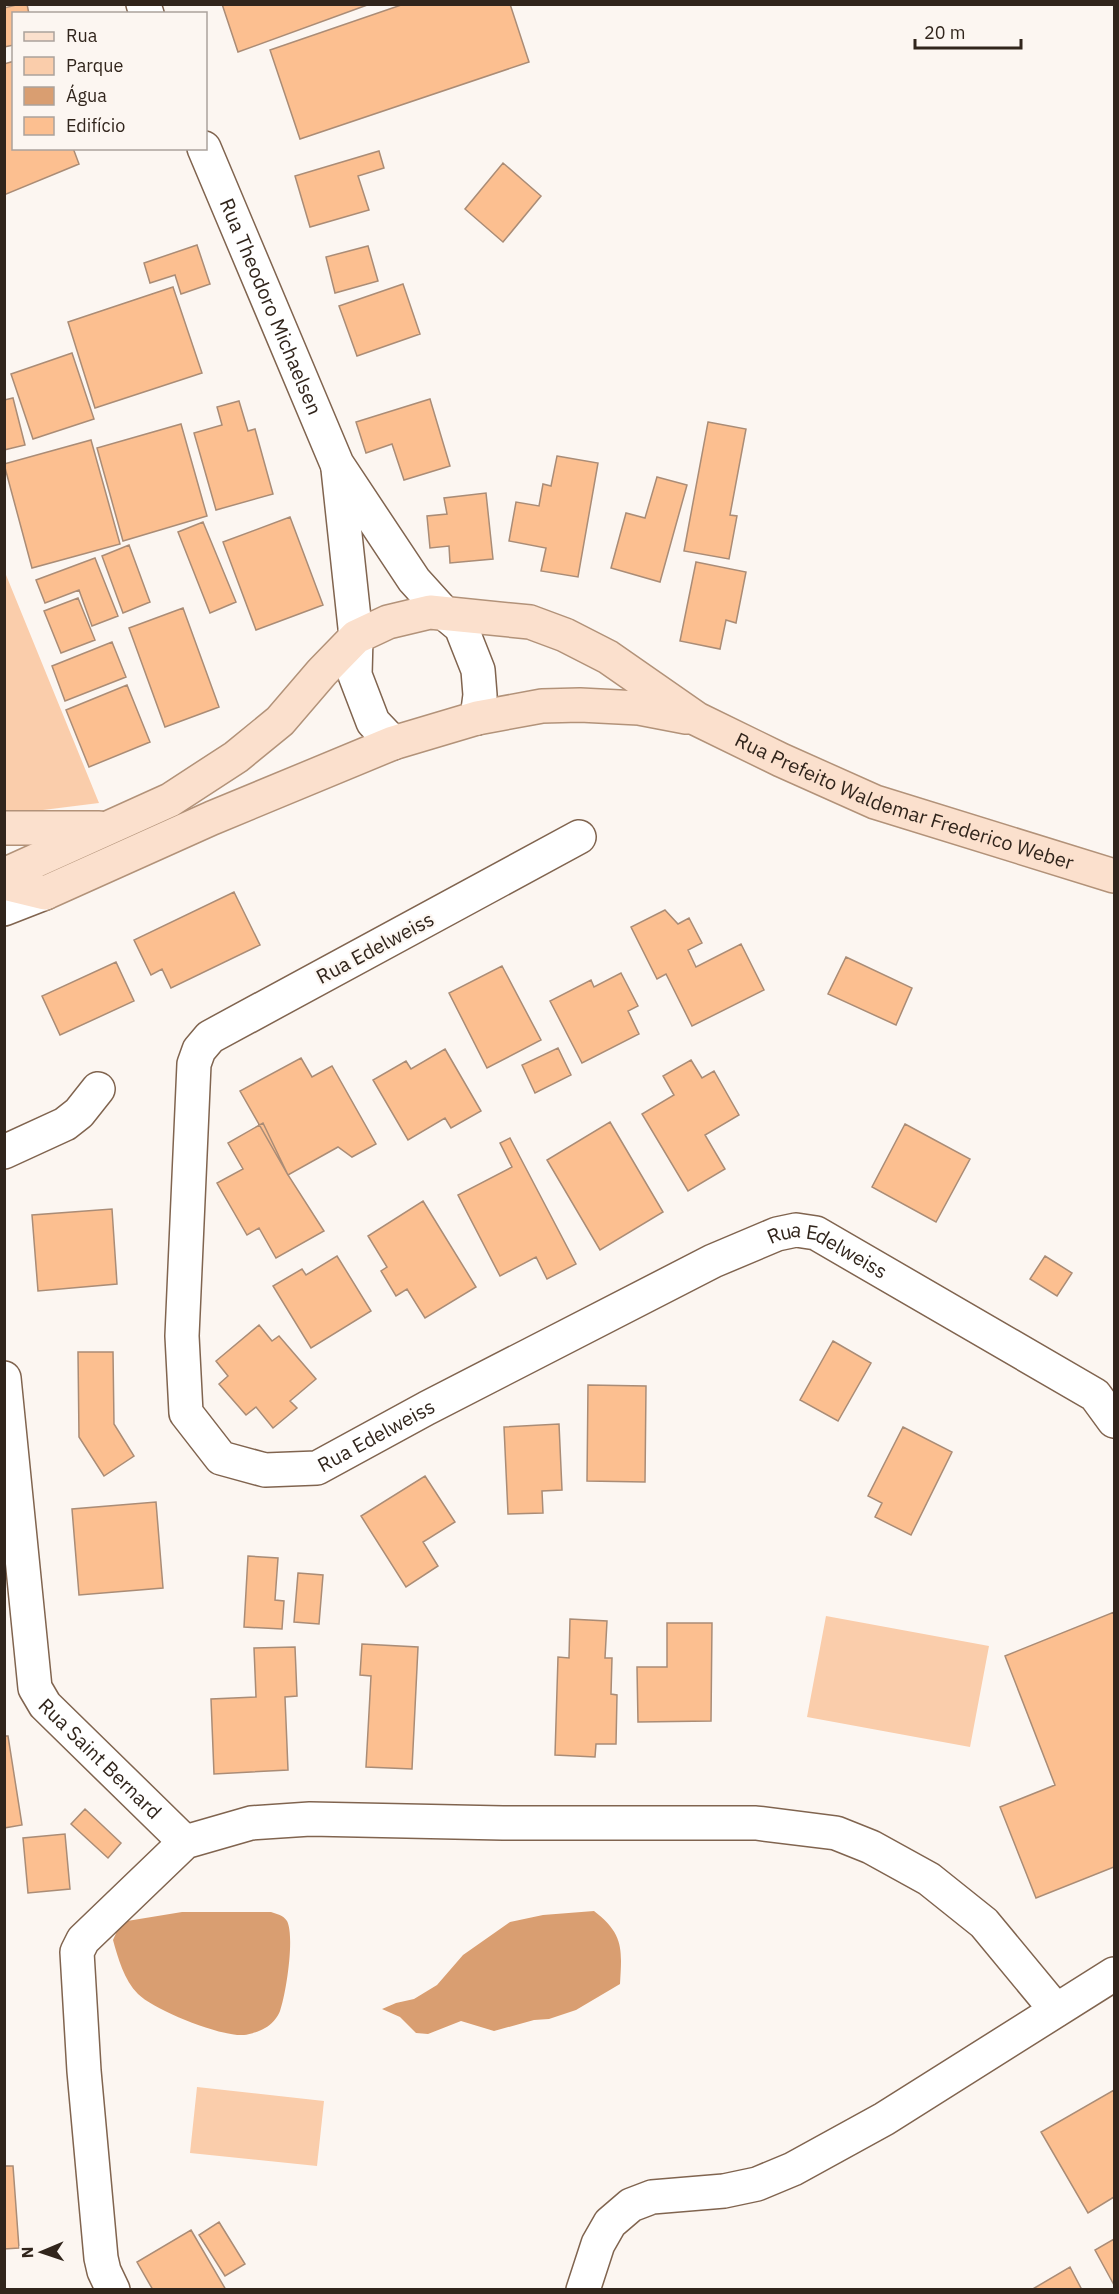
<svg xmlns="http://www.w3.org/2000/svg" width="1119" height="2294" font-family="'IBM Plex Sans',sans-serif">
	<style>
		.green { fill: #facdab }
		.water { fill: #d99e71 }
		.building { fill: #fcbf90; stroke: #aa8c76; stroke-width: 1.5 }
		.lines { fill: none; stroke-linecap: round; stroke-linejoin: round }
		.minor-casing { stroke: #80644f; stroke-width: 36 }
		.major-casing { stroke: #b29279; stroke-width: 36 }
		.minor { stroke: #fff; stroke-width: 33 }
		.major { stroke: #fbe0cd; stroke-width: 33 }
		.labels { text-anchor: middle; stroke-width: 4.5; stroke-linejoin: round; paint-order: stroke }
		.street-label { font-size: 20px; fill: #31251c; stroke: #fcf6f1 }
	</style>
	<rect width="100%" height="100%" fill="#fcf6f1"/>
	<path class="green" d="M4,570L99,803L27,812L5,810Z
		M826,1616L989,1646L970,1747L807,1717Z
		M197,2087L324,2101L317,2166L190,2153Z"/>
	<path class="water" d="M594,1911C624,1934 622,1949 620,1984L576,2010L549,2019L534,2020L494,2031L461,2021L428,2034L416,2033L400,2017L382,2009L396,2003L414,1999L437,1985L463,1955L510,1922L543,1915Z
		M182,1912H271C277,1914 283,1915 287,1921C295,1937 286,1994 280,2011C278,2017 271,2025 265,2028C260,2031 249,2035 244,2035C221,2037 154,2010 138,1994C124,1980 118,1958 113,1940L121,1922Z"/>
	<path class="building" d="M20,4H27L29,14H14V45L4,47V8Z
		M222,4H370L238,52Z
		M404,4H510L529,62L300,139L270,50Z
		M14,61V148H73L79,164L4,195V64Z
		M379,151L384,168L358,176L369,210L310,227L295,176Z
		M503,163L541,196L503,242L465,209Z
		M197,245L210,284L181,294L175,275L150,283L144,263Z
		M368,246L378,281L335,293L326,257Z
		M403,284L420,334L357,356L339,306Z
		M173,287L202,373L95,408L68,322Z
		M72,353L94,419L33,439L11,374Z
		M13,398L25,445L4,450V400Z
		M430,399L450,466L404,480L392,444L366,453L356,422Z
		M239,401L248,431L255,429L273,494L216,510L194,433L222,425L217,407Z
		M708,422L746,429L730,515L737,516L729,559L684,551Z
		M181,424L207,516L123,541L97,448Z
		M91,440L120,544L32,568L4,464Z
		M557,456L598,463L578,577L541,571L546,548L509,541L516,502L539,506L543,484L551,486Z
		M657,477L687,485L660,582L611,568L626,513L645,518Z
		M486,493L493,559L450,563L449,546L430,548L427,516L447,514L444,498Z
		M290,517L323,605L256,630L223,542Z
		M203,522L236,602L210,613L178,532Z
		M129,545L150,602L123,613L102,556Z
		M95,558L118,616L92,626L79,590L45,603L36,580Z
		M696,562L746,572L736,623L726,620L720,649L680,641Z
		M78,598L95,640L61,653L44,611Z
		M183,608L219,707L165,727L129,628Z
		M112,642L126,677L65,701L52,666Z
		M127,685L150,742L89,767L66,710Z
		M234,892L260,945L171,988L162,969L151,975L134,940Z
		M665,910L678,924L689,918L702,943L688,950L696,967L741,944L764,990L692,1026L666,974L657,979L631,927Z
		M846,957L912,988L896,1025L828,994Z
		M116,962L134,1001L60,1035L42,996Z
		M502,966L541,1040L487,1068L449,993Z
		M621,973L638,1006L628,1011L639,1034L582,1063L550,1001L591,980L594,987Z
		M558,1048L571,1075L535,1093L522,1065Z
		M445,1049L481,1111L451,1128L445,1118L408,1140L373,1080L406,1061L411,1069Z
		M301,1058L312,1077L332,1066L376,1144L352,1157L338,1147L288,1175L240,1091Z
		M691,1060L702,1078L714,1071L739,1115L705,1135L725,1169L688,1191L642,1114L674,1095L663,1076Z
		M610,1122L663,1212L600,1250L547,1160Z
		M263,1123L288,1175L324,1231L276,1258L259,1228L247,1235L217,1183L243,1169L228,1143Z
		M905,1124L970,1159L936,1222L872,1187Z
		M510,1138L576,1264L547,1279L536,1257L500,1276L458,1195L512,1167L500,1143Z
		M423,1201L476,1287L425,1318L407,1289L396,1296L381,1271L387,1267L368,1236Z
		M112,1209L117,1284L38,1291L32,1215Z
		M337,1256L371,1311L311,1348L273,1286L302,1269L306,1275Z
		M1045,1256L1072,1273L1057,1296L1030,1279Z
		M259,1325L272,1341L279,1336L316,1379L290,1401L297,1408L273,1428L256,1407L246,1415L219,1384L228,1376L216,1361Z
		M833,1341L871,1363L838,1421L800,1400Z
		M78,1352H113L114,1424L134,1456L104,1476L79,1437Z
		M588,1385L646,1386L645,1482L587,1481Z
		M559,1424L562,1490L542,1491L543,1513L508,1514L504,1427Z
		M903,1427L952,1452L911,1535L875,1517L882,1503L868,1496Z
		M425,1476L455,1522L423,1542L438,1566L406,1587L361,1516Z
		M156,1502L163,1588L79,1595L72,1509Z
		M248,1556L278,1558L275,1600L284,1601L282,1629L244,1627Z
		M298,1573L323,1575L319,1624L294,1622Z
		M1114,1612V1867L1036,1898L1000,1807L1055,1785L1005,1656Z
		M570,1619L607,1621L605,1658H612L611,1694L617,1695L616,1744H596L595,1757L555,1755L558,1657L569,1658Z
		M667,1623H712L711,1721L638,1722L637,1667H667Z
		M362,1644L418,1647L412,1769L366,1767L371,1676L360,1675Z
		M295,1647L297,1696L285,1697L288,1770L214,1774L211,1699L256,1697L254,1648Z
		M4,1736H8L22,1825L4,1828Z
		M85,1809L121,1843L108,1858L71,1824Z
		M65,1834L70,1889L28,1893L23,1838Z
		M1114,2090V2197L1088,2213L1041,2132Z
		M4,2166H13L19,2248L4,2249Z
		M219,2222L245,2264L225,2276L199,2235Z
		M191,2230L226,2290H153L137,2262Z
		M1114,2239V2285L1095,2250Z
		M1070,2267L1082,2290H1031Z"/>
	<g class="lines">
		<defs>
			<g id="minor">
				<path d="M143,4L147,14"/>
				<path id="s1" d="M204,148L337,464L414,580L443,612L461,627L478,670L480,695L477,718"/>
				<path d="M338,469L356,637L355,675L373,722L393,743"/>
				<path id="s2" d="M579,837L210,1037L199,1050L194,1064L182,1336L186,1413L221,1458L265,1470L317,1468L427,1408L713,1261L777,1234L796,1230L816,1233L1095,1395L1114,1421"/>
				<path d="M4,909L45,893"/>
				<path d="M4,1152L65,1124L79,1113L98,1089"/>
				<path id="s3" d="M4,1378L35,1688L45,1705L185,1842"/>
				<path d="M113,2290L104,2271L101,2258L84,2071L77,1952L83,1940L185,1842L251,1823L310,1819L503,1823H756L836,1833L871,1847L929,1879L984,1923L1056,2010"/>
				<path d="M583,2290L598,2244L610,2223L631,2205L652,2197L724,2191L757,2184L793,2169L884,2119L1114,1974"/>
			</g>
			<g id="major">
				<path d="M4,828H99"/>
				<path id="s4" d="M4,875L170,800L236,757L280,721L322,672L356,637L388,622L430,612L530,622L565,635L608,657L697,719L781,760L875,802L1114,876"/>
				<path d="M4,883L45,893L212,818L393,743L477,718L542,706L580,705L639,708L686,717"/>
			</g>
		</defs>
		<use href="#minor" class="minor-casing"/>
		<use href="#major" class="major-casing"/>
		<use href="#minor" class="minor"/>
		<use href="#major" class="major"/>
	</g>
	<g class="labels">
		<g class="street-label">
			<text dy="7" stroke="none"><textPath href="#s1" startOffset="172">Rua Theodoro Michaelsen</textPath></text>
			<text dy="7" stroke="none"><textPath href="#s4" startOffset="1028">Rua Prefeito Waldemar Frederico Weber</textPath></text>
			<text transform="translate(375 948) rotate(-28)" y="7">Rua Edelweiss</text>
			<text dy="7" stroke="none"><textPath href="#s2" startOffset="1527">Rua Edelweiss</textPath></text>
			<text dy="7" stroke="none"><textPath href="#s2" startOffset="1023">Rua Edelweiss</textPath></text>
			<text dy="7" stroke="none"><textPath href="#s3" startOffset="408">Rua Saint Bernard</textPath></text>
		</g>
	</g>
	<rect width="1119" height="2294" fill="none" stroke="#31251c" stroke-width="12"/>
	<rect x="12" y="12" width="195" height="138" fill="#fcf6f1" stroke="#aba29c" stroke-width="1.5"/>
	<rect x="24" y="32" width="30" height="9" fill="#fbe0cd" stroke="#aba29c" stroke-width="1.5"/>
	<text x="66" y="42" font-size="18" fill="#31251c">Rua</text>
	<rect x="24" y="57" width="30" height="18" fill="#facdab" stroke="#aba29c" stroke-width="1.5"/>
	<text x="66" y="72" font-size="18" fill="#31251c">Parque</text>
	<rect x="24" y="87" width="30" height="18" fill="#d99e71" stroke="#aba29c" stroke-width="1.5"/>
	<text x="66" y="102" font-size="18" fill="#31251c">Água</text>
	<rect x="24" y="117" width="30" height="18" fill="#fcbf90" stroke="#aba29c" stroke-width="1.5"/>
	<text x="66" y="132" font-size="18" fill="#31251c">Edifício</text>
	<g transform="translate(42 2252) rotate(268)" stroke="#fcf6f1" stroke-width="4.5" paint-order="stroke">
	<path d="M0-4.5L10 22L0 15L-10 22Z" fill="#31251c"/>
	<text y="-9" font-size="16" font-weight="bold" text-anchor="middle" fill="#31251c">N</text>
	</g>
	<path d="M915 39v9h106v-9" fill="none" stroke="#31251c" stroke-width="3"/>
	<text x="924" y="39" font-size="18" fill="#31251c" stroke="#fcf6f1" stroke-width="4.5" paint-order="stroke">20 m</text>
</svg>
